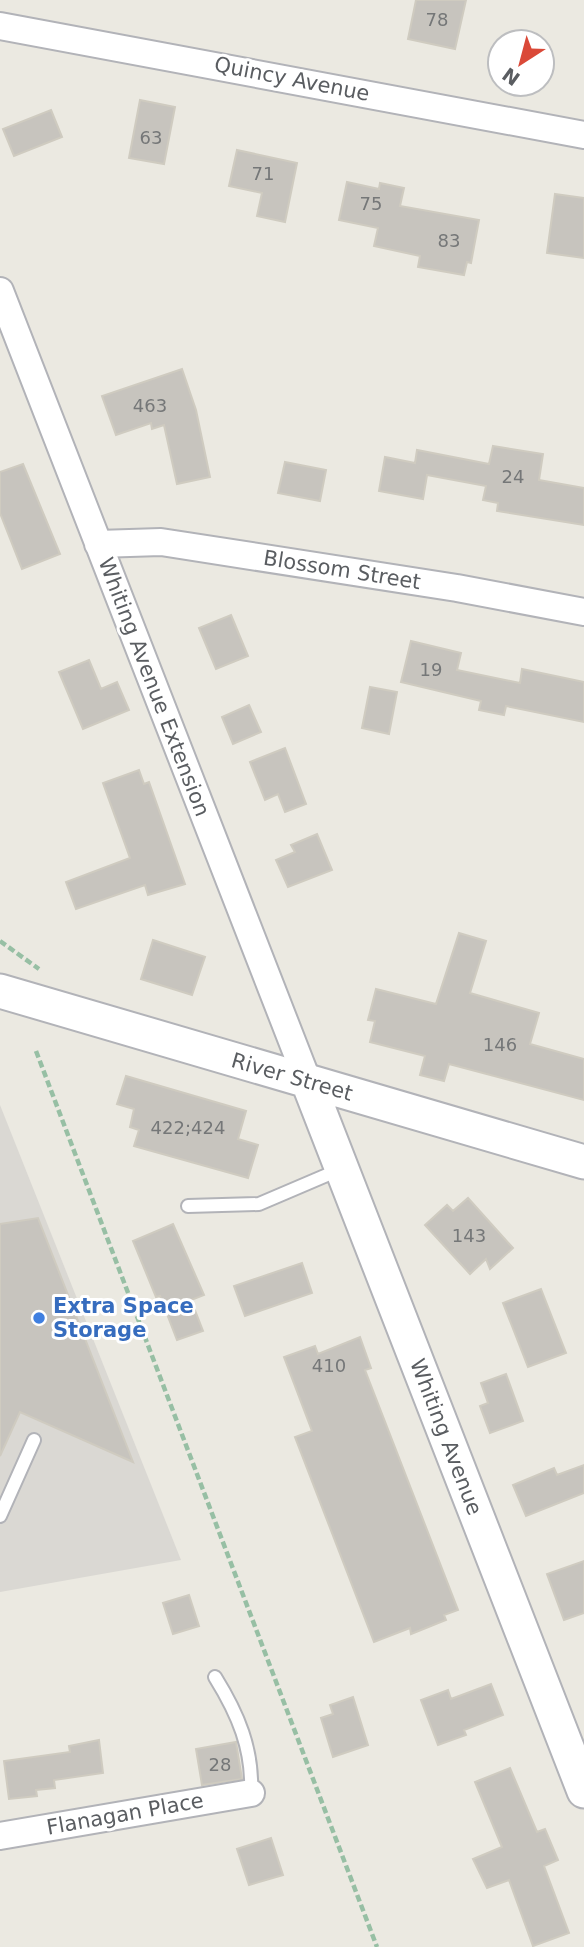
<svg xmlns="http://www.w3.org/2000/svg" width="584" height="1947" font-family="'DejaVu Sans',sans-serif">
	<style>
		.industrial { fill: #dad8d3 }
		.building { fill: #c7c4be; stroke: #cfcbc0; stroke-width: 2 }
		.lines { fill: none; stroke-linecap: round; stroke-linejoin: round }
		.service-casing { stroke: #b2b3b8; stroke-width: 16 }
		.minor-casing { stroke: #b2b3b8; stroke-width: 30 }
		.tertiary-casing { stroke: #b2b3b8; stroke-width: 37 }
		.path { stroke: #97bfa4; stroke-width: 4.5; stroke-dasharray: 7 3.5; stroke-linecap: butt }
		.service { stroke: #fff; stroke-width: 12 }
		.minor { stroke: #fff; stroke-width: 26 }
		.tertiary { stroke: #fff; stroke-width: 33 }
		.shop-dot { fill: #3f7fe0; stroke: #fff; stroke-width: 2.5 }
		.labels { text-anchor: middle; stroke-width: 6; stroke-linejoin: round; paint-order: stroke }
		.number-label { font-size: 18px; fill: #757778 }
		.street-label { font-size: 21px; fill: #5a5d61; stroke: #fff }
		.shop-label { font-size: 21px; font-weight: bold; fill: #366cbe; stroke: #fff; text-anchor: start }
	</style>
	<rect width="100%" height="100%" fill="#ebe9e1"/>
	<path class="industrial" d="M0,1105L181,1560L0,1592Z"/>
	<path class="building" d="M416,0H466L455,49L408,39Z
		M140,100L175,107L164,164L129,158Z
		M51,110L62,137L14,156L3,129Z
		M237,150L297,163L285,222L257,216L262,193L229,186Z
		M347,182L379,189L380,183L404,188L400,206L479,220L471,263L467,262L464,275L418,267L420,256L374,246L378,228L339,220Z
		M555,194L584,198V258L547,253Z
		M182,369L196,410L210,477L177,484L164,425L152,429L151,423L116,435L102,396Z
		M493,446L543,454L539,480L584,488V525L497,511L498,503L483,500L486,486L427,475L423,499L379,491L385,457L415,463L417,450L489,464Z
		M285,462L326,470L320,501L278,493Z
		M23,464L60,554L22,569L0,513V472Z
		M231,615L248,656L216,669L199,628Z
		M411,641L461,653L457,670L520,683L522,669L584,682V722L506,706L504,715L479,710L481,701L401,682Z
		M89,660L101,689L117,682L129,710L83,729L59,672Z
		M370,687L397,692L389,734L362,728Z
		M249,705L261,732L233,744L222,717Z
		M285,748L306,804L285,812L278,794L265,800L250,762Z
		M139,770L144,784L149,782L185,884L148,895L145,885L76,909L66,882L130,858L103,783Z
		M317,834L332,870L288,887L276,860L295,852L291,845Z
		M459,933L486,941L470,993L539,1013L530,1044L584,1059V1100L449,1064L444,1081L420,1075L425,1056L370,1042L375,1021L368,1020L376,989L436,1004Z
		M153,940L205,957L192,995L141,979Z
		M126,1076L246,1111L238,1139L258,1145L248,1178L134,1146L139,1130L130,1127L134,1109L117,1104Z
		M468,1198L513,1248L490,1269L486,1259L470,1274L425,1225L447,1205L453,1211Z
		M38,1218L133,1462L20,1412L0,1456V1224Z
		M173,1224L204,1295L191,1300L203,1331L177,1340L160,1296L156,1297L133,1241Z
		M302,1263L312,1293L245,1316L234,1286Z
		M541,1289L566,1353L528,1367L503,1303Z
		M360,1337L371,1368L365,1370L458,1610L444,1615L446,1620L411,1634L410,1628L374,1642L295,1437L312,1431L284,1357L315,1346L318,1354Z
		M506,1374L523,1421L490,1433L480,1406L488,1403L481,1383Z
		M584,1465V1493L526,1516L513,1485L554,1468L557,1475Z
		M584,1561V1613L564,1620L547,1574Z
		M189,1595L199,1626L173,1634L163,1603Z
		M491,1684L503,1715L464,1730L466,1735L438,1745L421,1700L448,1690L451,1699Z
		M353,1697L368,1745L333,1757L321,1718L333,1714L330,1705Z
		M99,1740L103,1773L54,1780L55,1788L36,1790L37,1796L9,1799L4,1761L70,1752L69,1746Z
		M236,1742L242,1779L202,1785L196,1749Z
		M510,1768L537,1832L545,1829L558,1860L544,1866L569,1933L533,1946L509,1880L487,1888L473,1859L502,1847L475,1782Z
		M271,1838L283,1875L249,1885L237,1849Z"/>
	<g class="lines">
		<defs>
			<path id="service" d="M188,1206L259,1204L341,1169
				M0,1516L34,1440
				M215,1677C238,1714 253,1749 251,1793"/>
			<path id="minor" d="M0,26L584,135
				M0,291L308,1082
				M98,544L161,542L457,588L584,612
				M0,1836L251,1793"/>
			<path id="tertiary" d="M0,991L584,1162
				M308,1082L584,1791"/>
		</defs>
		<use href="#service" class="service-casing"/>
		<use href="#minor" class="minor-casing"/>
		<use href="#tertiary" class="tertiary-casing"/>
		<path class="path" d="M0,941L39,969
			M36,1051L377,1947"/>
		<use href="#service" class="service"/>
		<use href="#minor" class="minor"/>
		<use href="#tertiary" class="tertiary"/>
	</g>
	<circle class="shop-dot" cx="39" cy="1318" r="7"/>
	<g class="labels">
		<g class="number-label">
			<text x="437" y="26">78</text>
			<text x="151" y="144">63</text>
			<text x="263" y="180">71</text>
			<text x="371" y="210">75</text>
			<text x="449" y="247">83</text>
			<text x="150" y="412">463</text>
			<text x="513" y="483">24</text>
			<text x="431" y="676">19</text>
			<text x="500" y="1051">146</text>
			<text x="188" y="1134">422;424</text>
			<text x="469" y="1242">143</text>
			<text x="329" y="1372">410</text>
			<text x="220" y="1771">28</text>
		</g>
		<g class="street-label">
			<text transform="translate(292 79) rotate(11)" y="7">Quincy Avenue</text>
			<text transform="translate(342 570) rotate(9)" y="7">Blossom Street</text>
			<text transform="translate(154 687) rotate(69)" y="7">Whiting Avenue Extension</text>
			<text transform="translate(292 1077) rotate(16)" y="7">River Street</text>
			<text transform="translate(446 1437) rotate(69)" y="7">Whiting Avenue</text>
			<text transform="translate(125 1814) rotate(-10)" y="7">Flanagan Place</text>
		</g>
		<g class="shop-label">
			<text x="53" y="1313">Extra Space<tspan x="53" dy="24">Storage</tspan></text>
		</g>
	</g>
	<g transform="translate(521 63) rotate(216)"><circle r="33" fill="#ffffff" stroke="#bdbec0" stroke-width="2"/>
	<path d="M0-5L12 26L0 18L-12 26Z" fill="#da4938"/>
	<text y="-10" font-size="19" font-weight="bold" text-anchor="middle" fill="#5a5d61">N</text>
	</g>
</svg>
